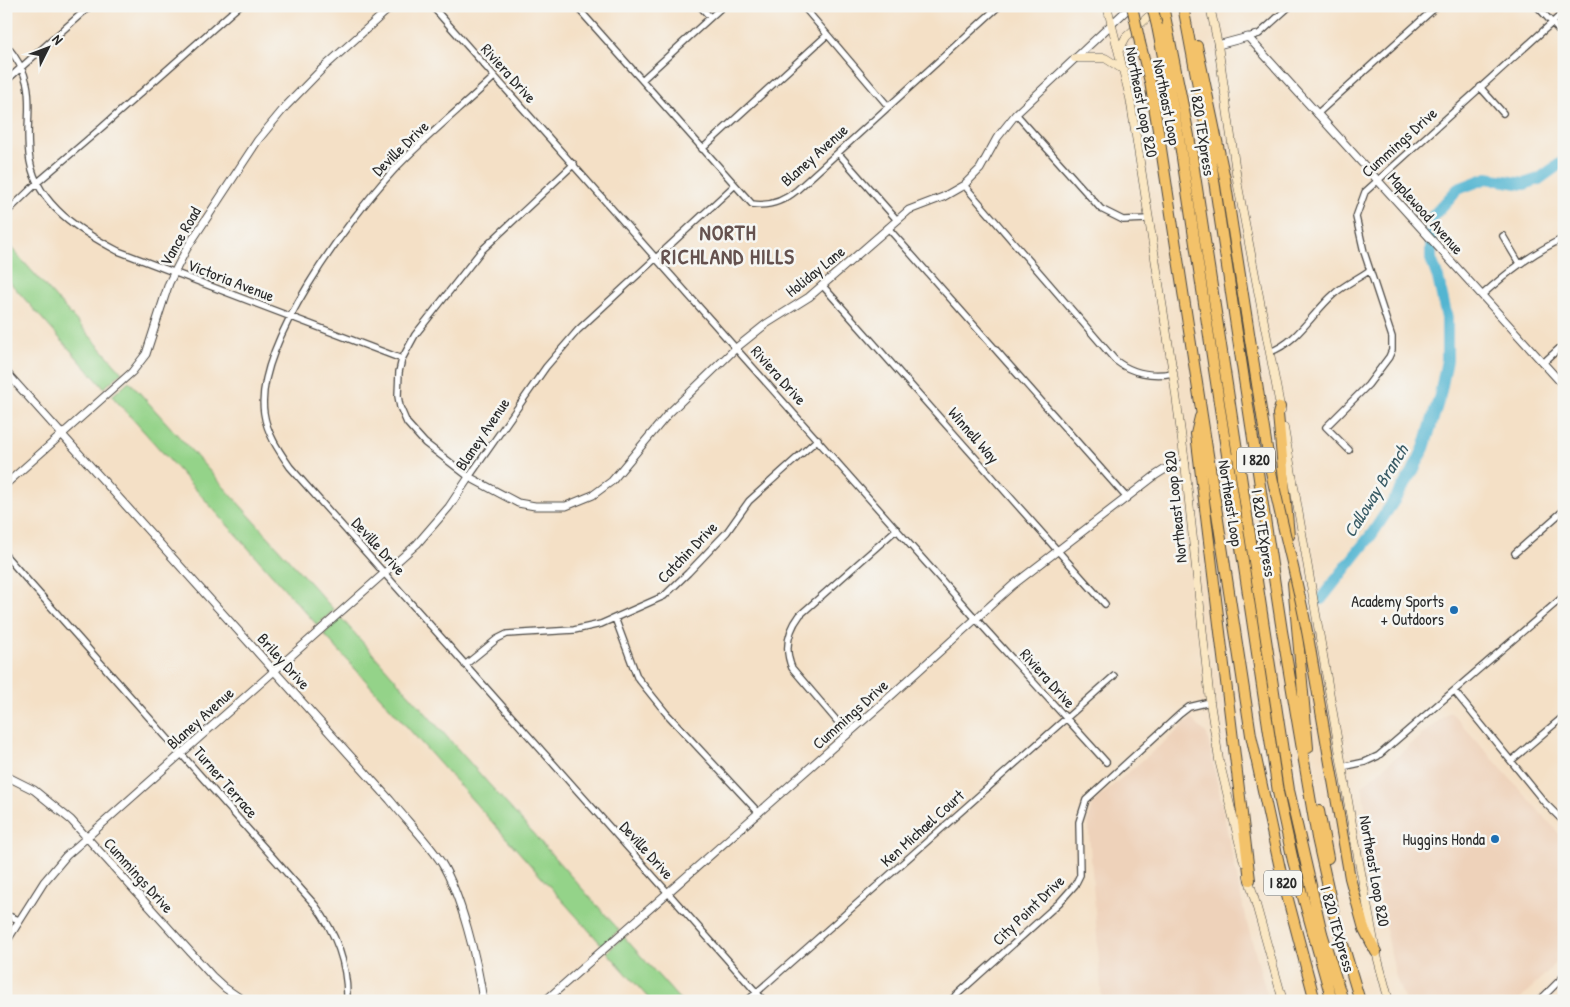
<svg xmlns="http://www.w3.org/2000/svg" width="1570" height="1007" font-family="'Patrick Hand',sans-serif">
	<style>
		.built { fill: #eed2ba }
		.green { fill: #94d389; stroke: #607f5a }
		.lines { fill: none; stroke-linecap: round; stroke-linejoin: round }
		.river { stroke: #52b5d1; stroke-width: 12 }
		.minor-casing { stroke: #494642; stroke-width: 8 }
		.tertiary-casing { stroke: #494642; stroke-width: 9 }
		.secondary-casing { stroke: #494642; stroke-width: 9 }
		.motorway-casing { stroke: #494642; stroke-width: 12 }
		.minor { stroke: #fff; stroke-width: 5.5 }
		.tertiary { stroke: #fff; stroke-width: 7 }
		.secondary { stroke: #fae7c3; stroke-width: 8 }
		.motorway { stroke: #f3c26a; stroke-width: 10 }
		.motorway-bridge-casing { stroke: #494642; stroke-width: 12; stroke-linecap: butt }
		.motorway-bridge { stroke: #f3c26a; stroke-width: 10 }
		.poi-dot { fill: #1f6fb2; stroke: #f6f6f2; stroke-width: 2 }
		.labels { text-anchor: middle; stroke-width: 5; stroke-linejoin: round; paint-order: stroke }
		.shield { fill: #f6f6f2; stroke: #686867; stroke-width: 1 }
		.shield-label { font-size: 15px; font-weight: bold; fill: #2b2b2b }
		.street-label { font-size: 16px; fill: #2b2b2b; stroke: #f6f6f2 }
		.poi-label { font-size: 16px; fill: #2b2b2b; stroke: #f6f6f2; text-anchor: end }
		.water-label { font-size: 18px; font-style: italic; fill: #395b65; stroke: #f6f6f2 }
		.district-label { font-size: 21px; font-weight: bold; letter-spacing: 1px; fill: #65524f; stroke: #f6f6f2 }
	</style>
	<rect width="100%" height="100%" fill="#f6f6f2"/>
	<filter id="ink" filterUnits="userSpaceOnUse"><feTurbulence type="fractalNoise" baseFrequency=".02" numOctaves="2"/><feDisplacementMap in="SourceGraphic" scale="10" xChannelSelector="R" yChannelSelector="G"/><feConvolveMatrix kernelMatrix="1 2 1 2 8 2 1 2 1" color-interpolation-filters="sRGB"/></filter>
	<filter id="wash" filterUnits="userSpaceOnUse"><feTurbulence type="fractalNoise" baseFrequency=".0096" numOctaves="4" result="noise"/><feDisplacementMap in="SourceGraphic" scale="20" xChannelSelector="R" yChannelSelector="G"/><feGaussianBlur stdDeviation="1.12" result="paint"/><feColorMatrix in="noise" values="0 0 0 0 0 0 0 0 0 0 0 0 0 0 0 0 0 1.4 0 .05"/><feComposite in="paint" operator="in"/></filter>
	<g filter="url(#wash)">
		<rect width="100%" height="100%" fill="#f4e0c6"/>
		<path class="built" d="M1450,711L1564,839V955L1519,1001H1405L1396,978L1376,880L1362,786Z
			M1191,719L1207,734L1245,916L1269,1001H1102L1088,820L1092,806L1097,799Z"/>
		<path class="green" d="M6,242L122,372L104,388L6,278Z
			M129,381L334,610L317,625L112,396Z
			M341,618L619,930L602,945L324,634Z
			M624,937L681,1001H651L607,952Z"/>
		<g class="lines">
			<path class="river" d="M1321,599L1372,534L1412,473L1424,448L1440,395L1447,360V318L1438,278L1431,259V218L1458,189L1487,178L1524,184L1539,179L1564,161"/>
		</g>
	</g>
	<g filter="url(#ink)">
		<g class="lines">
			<defs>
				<path id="minor" d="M432,6L976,619L1106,762
					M576,6L752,204C770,207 784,201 797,190L999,6
					M700,6L710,17
					M803,6L888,106
					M1537,6L1564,36
					M1248,37L1259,34L1290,6
					M6,45C43,88 22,114 30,161C38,206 82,232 118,251L402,359
					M493,78C460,109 424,138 393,171C349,219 254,346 264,413C267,434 279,451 290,467L764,1001
					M642,80L723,6
					M6,81L90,6
					M1480,87L1503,113
					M1016,114L1101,209L1123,220L1148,219
					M1317,114L1437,6
					M702,149L827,35
					M838,153L897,220
					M574,164L481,251L415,335L402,359L399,372L398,396L400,407L407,423L425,443L469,477L546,367L578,330L735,185
					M964,185L1115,360C1131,373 1152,377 1173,373
					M6,213L38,182L100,129L239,6
					M888,228L1127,498
					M1503,236L1519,263
					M822,285L1105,604
					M1482,295C1508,272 1532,253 1564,238
					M1270,352C1298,342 1312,313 1334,294C1344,285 1359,278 1370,270
					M1543,363L1564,344
					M1349,450L1326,427L1368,385L1389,357L1392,350V337L1364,252L1356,217L1365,192L1564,12
					M1515,553L1564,510
					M6,556L315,905C336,933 348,965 347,1001
					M615,618L637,677L666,713L759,813
					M465,665L497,639L507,634L574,630L601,624L664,596L688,573L727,532L749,501L818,439
					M1455,692L1545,803L1564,822
					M848,734L792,668C784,649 788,631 800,615L897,529
					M1511,761L1564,716
					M1342,767L1365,762L1378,756L1564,596
					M6,915L19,920
					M747,1001L1114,676
					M950,1001L1059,903L1075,885L1080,875L1079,822L1086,800L1180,714L1189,707L1210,702
					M1539,1001L1564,976"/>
				<path id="tertiary" d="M1218,45L1248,37L1564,386
					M6,372L390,800C407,821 426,840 441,862C461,894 478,963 483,1001
					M6,484L132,372L146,354L169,283L187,248L258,140L286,106L322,69L392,6
					M6,776L34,790L71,820L212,976L225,988L244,1001
					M6,942L44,882L66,856L417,544L449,507L469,477L518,503L535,506H566L593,495L612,481L668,414L736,348L766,324L809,297L909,210L943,197L964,185L980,169L997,138L1016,114L1131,6
					M545,1001L883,703L1013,585L1156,475L1167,468L1185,463"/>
				<path id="secondary" d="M1107,6L1130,98L1173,373L1185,463L1210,702L1219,760L1244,862
					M1210,6L1218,45L1238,186L1281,411
					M1119,50L1126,37L1160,6
					M1075,58H1105L1124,70
					M1284,428L1353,830L1376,952L1389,1001
					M1248,876L1283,1001"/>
				<path id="motorway" d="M1163,6L1189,136L1289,790L1322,933L1343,1001
					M1183,6L1207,134L1282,631L1317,838L1334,914L1360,1001
					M1157,26L1179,138L1278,792L1293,861L1332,1001
					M1140,43L1150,82L1160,142L1251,735L1281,873L1315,1001
					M1197,46L1225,179L1269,461
					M1280,407L1278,414L1289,536
					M1200,417L1196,434L1250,880
					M1293,583L1308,748
					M1311,654L1350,878L1364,929L1376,952
					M1319,811L1328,858"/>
			</defs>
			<use href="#minor" class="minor-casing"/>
			<use href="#tertiary" class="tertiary-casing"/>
			<use href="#secondary" class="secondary-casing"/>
			<use href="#motorway" class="motorway-casing"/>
			<use href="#minor" class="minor"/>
			<use href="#tertiary" class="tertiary"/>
			<use href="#secondary" class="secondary"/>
			<use href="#motorway" class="motorway"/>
			<defs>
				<path id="motorway-bridge" d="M1132,6L1140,43
					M1152,6L1157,26
					M1269,461C1281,526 1301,589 1311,654"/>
			</defs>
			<use href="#motorway-bridge" class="motorway-bridge-casing"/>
			<use href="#motorway-bridge" class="motorway-bridge"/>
		</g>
	</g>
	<g class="poi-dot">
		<circle cx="1454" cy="610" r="5"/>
		<circle cx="1495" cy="839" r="5"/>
	</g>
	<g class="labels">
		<g class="shield">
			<rect x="1237" y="447.5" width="38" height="25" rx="4"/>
			<rect x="1264" y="870.5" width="38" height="25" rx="4"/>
		</g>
		<g class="shield-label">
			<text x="1256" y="465">I 820</text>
			<text x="1283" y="888">I 820</text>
		</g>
		<g class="street-label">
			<text transform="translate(509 73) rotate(48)" y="6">Riviera Drive</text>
			<text transform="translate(1142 102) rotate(79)" y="6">Northeast Loop 820</text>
			<text transform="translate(1167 102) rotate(79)" y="6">Northeast Loop</text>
			<text transform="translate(1203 132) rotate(81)" y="6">I 820 TEXpress</text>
			<text transform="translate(1399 142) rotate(-42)" y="6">Cummings Drive</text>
			<text transform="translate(400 148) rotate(-44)" y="6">Deville Drive</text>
			<text transform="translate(814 155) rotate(-42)" y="6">Blaney Avenue</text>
			<text transform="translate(1426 213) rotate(48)" y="6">Maplewood Avenue</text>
			<text transform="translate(180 236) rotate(-60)" y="6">Vance Road</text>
			<text transform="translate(815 271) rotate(-39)" y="6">Holiday Lane</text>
			<text transform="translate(231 280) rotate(21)" y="6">Victoria Avenue</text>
			<text transform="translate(779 375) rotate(48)" y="6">Riviera Drive</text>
			<text transform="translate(482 434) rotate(-56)" y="6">Blaney Avenue</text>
			<text transform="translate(974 435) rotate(49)" y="6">Winnell Way</text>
			<text transform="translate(1231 503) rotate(81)" y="6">Northeast Loop</text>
			<text transform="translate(1175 507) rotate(-96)" y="6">Northeast Loop 820</text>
			<text transform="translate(1264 533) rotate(81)" y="6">I 820 TEXpress</text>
			<text transform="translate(379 546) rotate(48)" y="6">Deville Drive</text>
			<text transform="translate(687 552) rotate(-46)" y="6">Catchin Drive</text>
			<text transform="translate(284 661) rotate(48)" y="6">Briley Drive</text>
			<text transform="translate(1048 678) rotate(48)" y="6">Riviera Drive</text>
			<text transform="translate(850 714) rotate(-42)" y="6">Cummings Drive</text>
			<text transform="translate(200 718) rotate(-42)" y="6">Blaney Avenue</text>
			<text transform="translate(226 782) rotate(49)" y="6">Turner Terrace</text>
			<text transform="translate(922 828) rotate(-42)" y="6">Ken Michael Court</text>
			<text transform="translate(647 850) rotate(48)" y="6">Deville Drive</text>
			<text transform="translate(1375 871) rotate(80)" y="6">Northeast Loop 820</text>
			<text transform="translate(139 875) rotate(48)" y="6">Cummings Drive</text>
			<text transform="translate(1028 910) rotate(-44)" y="6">City Point Drive</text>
			<text transform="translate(1338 929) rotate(74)" y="6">I 820 TEXpress</text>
		</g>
		<g class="poi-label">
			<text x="1444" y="607">Academy Sports<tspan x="1444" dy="18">+ Outdoors</tspan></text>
			<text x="1485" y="845">Huggins Honda</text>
		</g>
		<g class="water-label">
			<text transform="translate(1376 491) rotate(-58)" y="6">Calloway Branch</text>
		</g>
		<g class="district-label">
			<text x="728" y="240">NORTH<tspan x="728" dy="24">RICHLAND HILLS</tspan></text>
		</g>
	</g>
	<rect width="1570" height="1007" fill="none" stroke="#f6f6f2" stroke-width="25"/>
	<g transform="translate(48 48) rotate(48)" stroke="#f6f6f2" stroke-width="4" paint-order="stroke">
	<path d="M0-4L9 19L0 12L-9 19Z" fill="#2b2b2b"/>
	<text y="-8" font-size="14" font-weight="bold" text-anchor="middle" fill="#2b2b2b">N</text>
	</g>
</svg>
